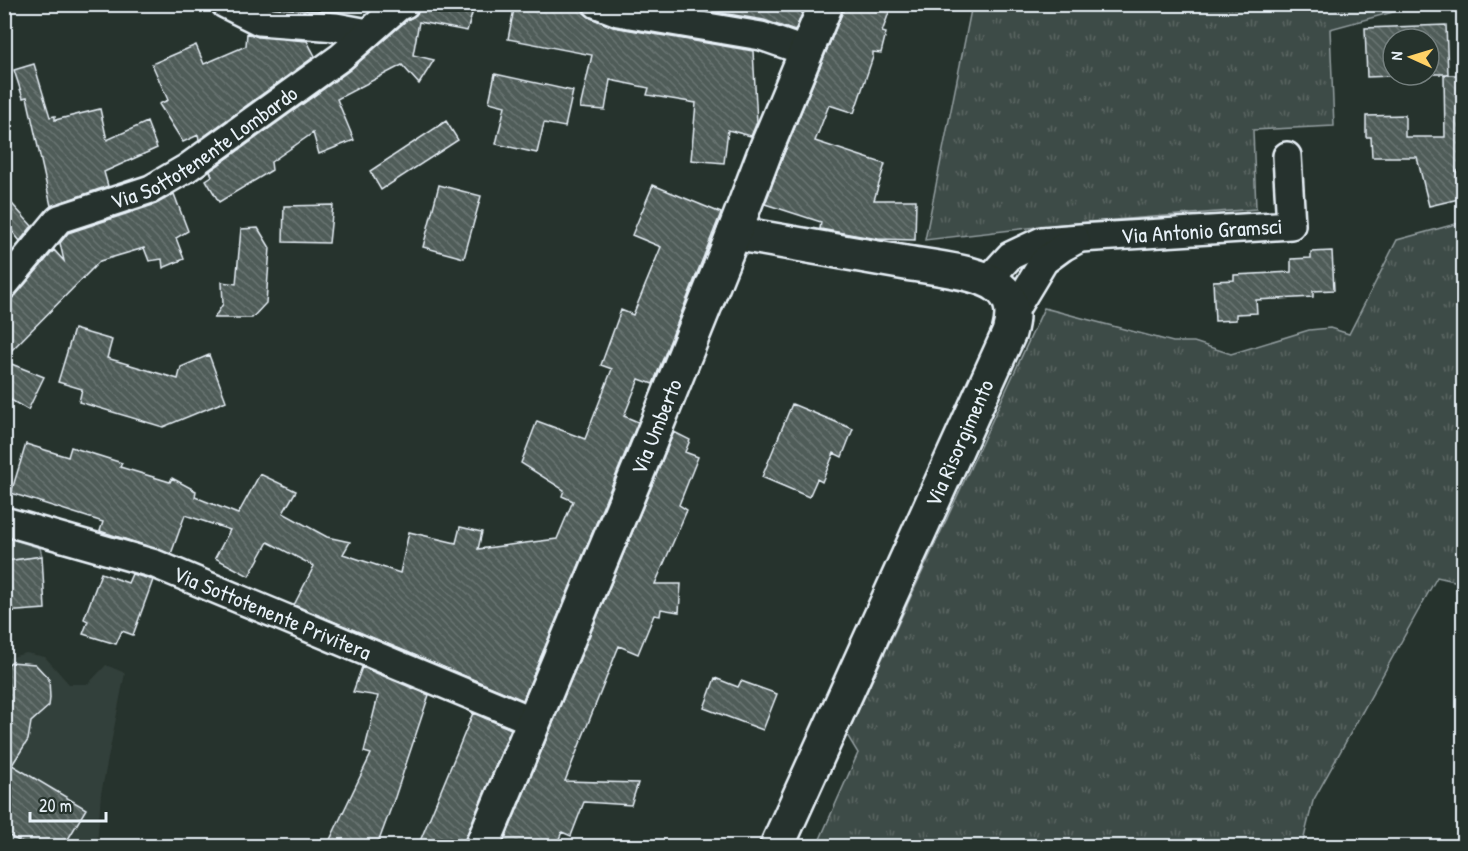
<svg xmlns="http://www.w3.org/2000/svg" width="1468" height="851" font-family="'Patrick Hand',sans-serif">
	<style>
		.built { fill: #333f3a }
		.grass { fill: url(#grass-tufts); stroke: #939ea0; stroke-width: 1.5 }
		.garden { fill: #3e4b47; stroke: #939ea0; stroke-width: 1.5 }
		.building { fill: url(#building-back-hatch); stroke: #e8f1f8; stroke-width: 1.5 }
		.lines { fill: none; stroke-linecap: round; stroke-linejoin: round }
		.minor-casing { stroke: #e8f1f8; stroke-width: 32 }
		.secondary-casing { stroke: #e8f1f8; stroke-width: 38 }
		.minor { stroke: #26332d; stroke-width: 27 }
		.secondary { stroke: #26332d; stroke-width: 33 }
		.labels { text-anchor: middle; stroke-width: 4.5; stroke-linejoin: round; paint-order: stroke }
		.street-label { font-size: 22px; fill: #e8f1f8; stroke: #26332d }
	</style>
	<defs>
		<pattern id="grass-tufts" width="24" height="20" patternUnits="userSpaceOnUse" patternTransform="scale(1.5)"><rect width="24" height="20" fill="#3e4b47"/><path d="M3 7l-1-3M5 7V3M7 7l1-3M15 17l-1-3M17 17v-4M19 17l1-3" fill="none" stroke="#5a6562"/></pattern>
		<pattern id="building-back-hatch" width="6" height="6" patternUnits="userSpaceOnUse" patternTransform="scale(1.5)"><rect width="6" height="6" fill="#505c59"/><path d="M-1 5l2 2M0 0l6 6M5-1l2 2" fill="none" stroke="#697472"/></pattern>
	</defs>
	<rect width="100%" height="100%" fill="#26332d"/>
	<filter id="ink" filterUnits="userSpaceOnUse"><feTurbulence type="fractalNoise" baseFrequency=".0167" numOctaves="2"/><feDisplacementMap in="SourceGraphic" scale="12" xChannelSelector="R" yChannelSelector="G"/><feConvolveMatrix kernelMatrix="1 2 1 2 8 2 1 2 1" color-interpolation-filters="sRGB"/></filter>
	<g filter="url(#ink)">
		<path class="built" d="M26,653L45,657L69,684H88L106,665L125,673L101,794L97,846H5V659Z"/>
		<path class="grass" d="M972,5V4L1457,5L1404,9L1330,29L1334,126L1253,130L1256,209L1063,224L925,240Z
			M1463,222V583L1437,577L1313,801L1302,846H817L858,753L847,735L1044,308L1173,342H1194L1231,354L1309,330L1330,328L1349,334L1397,240Z"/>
		<path class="garden" d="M5,537L40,548L42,556L7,561L8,571H5Z"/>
		<path class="building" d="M438,4H475L467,31L419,22L413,55L434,60L419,84L402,65L337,99L354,140L319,154L313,133L271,162L272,170L219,202L206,180L212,176L210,171L350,70L407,20L416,15L420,8Z
			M515,4H582L584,13L591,18L613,27L753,51L757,122L751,136L728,130L724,163L691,160L696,103L647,95L649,88L610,80L605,110L580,108L592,55L508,39Z
			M668,4H806L795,31L764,20Z
			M844,4H892L882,32L886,33L881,53L873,52V57L854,113L829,105L815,141L885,164L874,200H916L915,240L878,239L820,229L821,222L765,204L783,156L843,11Z
			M1446,25L1448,74H1429V39H1393V75H1417L1367,77L1365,28Z
			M247,33L258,37L307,41L315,56L199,140L198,135L183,142L159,104L168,100L152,64L196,45L204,64L246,46Z
			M34,64L50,117L55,116V120L100,109L107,140L147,122L157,148L104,172L108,186L51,206L27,97L23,98L14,70Z
			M495,74L573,91L565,127L544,123L537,153L496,144L505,106L489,102Z
			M1444,75H1464V171H1457L1463,198L1429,206L1417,157H1372L1371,137H1366V116L1405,115V137H1445Z
			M446,121L458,140L381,190L370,171Z
			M439,185L481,196L464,258L423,247Z
			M653,185L721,213L653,384L639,379L624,416L638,422L523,700L294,605L314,566L268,542L249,576L215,558L230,530L185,515L171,554L100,531L103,522L11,493L26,444L68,457L71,447L122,463L120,467L170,482L172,478L196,491L195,497L238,514L260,474L296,491L283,513L327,537L350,542L343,554L400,573L409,532L456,543L460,527L482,532L478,549L557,539L573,501L562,496L564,490L521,463L537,421L585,439L612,369L601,365L621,310L633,315L661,247L632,235Z
			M174,194L188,231L176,238L184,259L163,268L162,259L149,261L144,248L100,261L4,358V300H10L16,295L54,250L64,261L60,243L68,233L156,204Z
			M4,195L32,226L20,241L4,221Z
			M333,205L329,243L283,242L284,206Z
			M258,228L270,248L266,303L252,318H214L223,304L222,282L236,284L241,229Z
			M1332,251L1334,290L1313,291V297L1256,300L1257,313L1236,314V320L1215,321L1213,281L1234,280V275L1291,272V259L1311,258V252Z
			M74,329L112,340L107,358L178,379L181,367L209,355L226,401L163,427L79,402L82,389L58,382Z
			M4,361L44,377L28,410L4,396Z
			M792,404L853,429L842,457L834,453L822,482L817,479L809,497L762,477Z
			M674,432L690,440L685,452L698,457L679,505L687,510L655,584H681L679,612L661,609L660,616L654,615L638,654L619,646L565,781L638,783L631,805L584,802L571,836L562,832L556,846H502Z
			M42,556L45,609L4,612V577H9L7,561Z
			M101,573L128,583L132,574L153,580L133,635L122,631L116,644L83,634L88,621L84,619Z
			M11,662L35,664L49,679L50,698L49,706L31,722L28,740L12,765L86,809L64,846H28L4,833V668Z
			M362,667L429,695L395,797L377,846H327L371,754L364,752L378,696L353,692Z
			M715,678L738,687L741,681L777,694L763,730L704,708Z
			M473,713L511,729L465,839L464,846H418Z"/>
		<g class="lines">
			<defs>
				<g id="minor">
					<path d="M225,4L259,21L336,27L368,33"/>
					<path d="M597,4L618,12L761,36L807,52"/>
					<path id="s1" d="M988,280L1010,256L1042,241L1080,238L1291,225L1287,156"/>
					<path id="s2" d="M4,285L59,219L151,189L187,168L341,57L399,6L405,4"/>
					<path d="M1012,314L1044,261L1063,247L1076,240"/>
					<path id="s3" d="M4,521L155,564L533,721"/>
				</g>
				<g id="secondary">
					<path d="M734,233C792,243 849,253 906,263C930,267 981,272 999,287C1014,299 1014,316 1009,333L777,846"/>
					<path id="s4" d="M482,846L641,464L734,233L766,149L826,4"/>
				</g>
			</defs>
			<use href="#minor" class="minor-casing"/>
			<use href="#secondary" class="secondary-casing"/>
			<use href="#minor" class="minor"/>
			<use href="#secondary" class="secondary"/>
		</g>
	</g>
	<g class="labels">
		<g class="street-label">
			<text dy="8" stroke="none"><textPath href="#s2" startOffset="249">Via Sottotenente Lombardo</textPath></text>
			<text dy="8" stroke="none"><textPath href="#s1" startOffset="228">Via Antonio Gramsci</textPath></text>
			<text dy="8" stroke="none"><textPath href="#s4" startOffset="454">Via Umberto</textPath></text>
			<text transform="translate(959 443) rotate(-66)" y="8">Via Risorgimento</text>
			<text dy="8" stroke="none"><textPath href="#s3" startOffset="284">Via Sottotenente Privitera</textPath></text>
		</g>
	</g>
	<rect width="1468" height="851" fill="none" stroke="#26332d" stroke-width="24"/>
	<rect x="12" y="12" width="1444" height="827" fill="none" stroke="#e8f1f8" stroke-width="2" filter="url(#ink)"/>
	<g transform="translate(1411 57) rotate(274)"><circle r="28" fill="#26332d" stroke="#747f7e" stroke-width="1.5"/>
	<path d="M0-4.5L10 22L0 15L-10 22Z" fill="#ffd166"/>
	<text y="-9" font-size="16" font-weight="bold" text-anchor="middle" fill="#e8f1f8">N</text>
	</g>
	<path d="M30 812v9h76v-9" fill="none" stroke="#e8f1f8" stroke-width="3"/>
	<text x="39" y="812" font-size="18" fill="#e8f1f8" stroke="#26332d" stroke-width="4.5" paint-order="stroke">20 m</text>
</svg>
